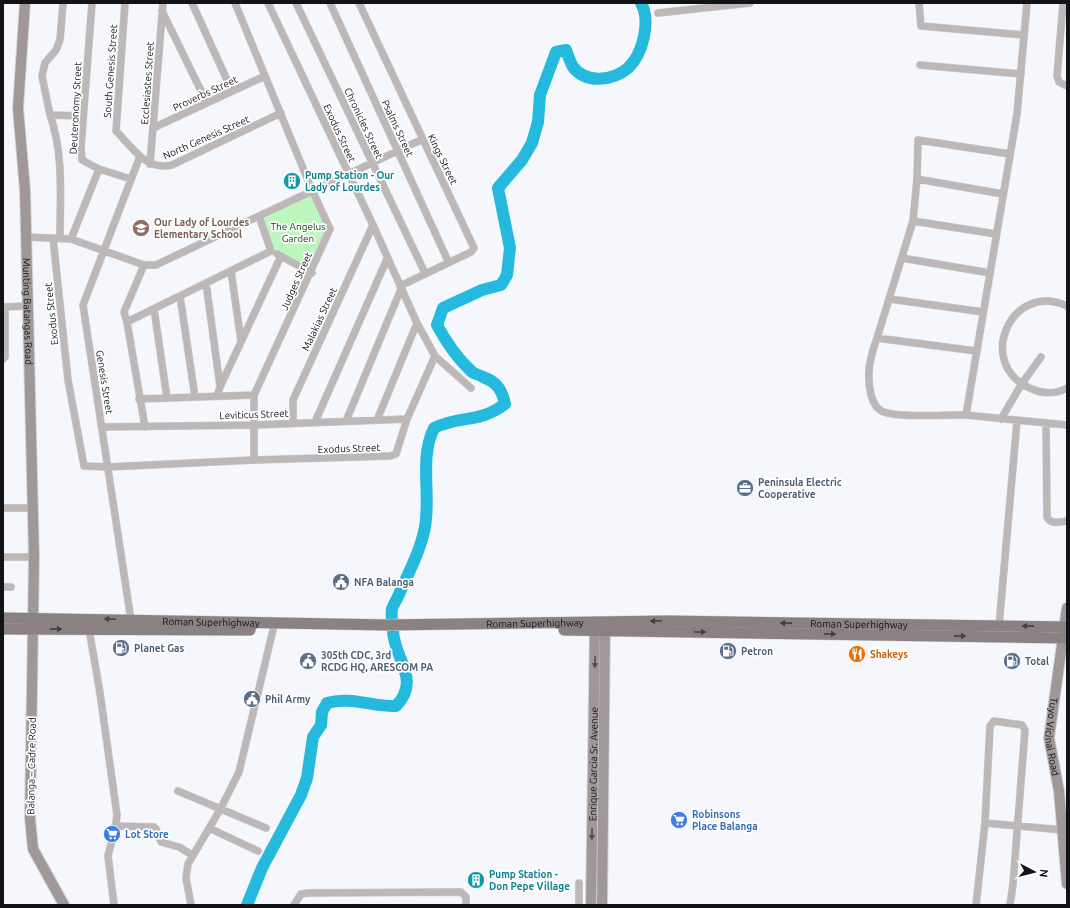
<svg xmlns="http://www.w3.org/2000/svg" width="1070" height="908" font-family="Ubuntu,sans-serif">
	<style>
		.green { fill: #bcf8be }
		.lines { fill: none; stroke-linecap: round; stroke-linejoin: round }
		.river { stroke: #25b9de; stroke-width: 12 }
		.street-casing { stroke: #d1d3d8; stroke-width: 8 }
		.secondary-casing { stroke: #d1d3d8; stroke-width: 12 }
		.primary-casing { stroke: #d1d3d8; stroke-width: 12 }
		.street { stroke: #bdb7b7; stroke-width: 7 }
		.secondary { stroke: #a09898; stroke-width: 10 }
		.primary { stroke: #8c8182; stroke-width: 11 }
		.oneway { fill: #433f41 }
		.oneway2 { fill: #524f50 }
		.labels { text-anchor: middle; stroke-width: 3.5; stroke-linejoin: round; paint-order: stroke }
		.street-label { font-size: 10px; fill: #121316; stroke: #fff }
		.culture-label { font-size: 10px; font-weight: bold; fill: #0d838f; stroke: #fff; text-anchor: start }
		.education-label { font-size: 10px; font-weight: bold; fill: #785e54; stroke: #fff; text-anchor: start }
		.park-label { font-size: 10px; fill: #043d0f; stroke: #fff }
		.service-label { font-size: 10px; font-weight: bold; fill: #4e5e75; stroke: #fff; text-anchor: start }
		.food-label { font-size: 10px; font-weight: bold; fill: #c56008; stroke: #fff; text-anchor: start }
		.shop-label { font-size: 10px; font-weight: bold; fill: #366cbe; stroke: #fff; text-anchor: start }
	</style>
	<rect width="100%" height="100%" fill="#f5f7fd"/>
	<path class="green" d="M313,193L329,229L311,271L274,250L260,219Z"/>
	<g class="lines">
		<path class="river" d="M247,905L262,868L301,795L307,778L313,737L321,725L322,712L327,703C349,696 374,707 396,706C422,679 393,658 393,630C392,624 391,615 392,609C394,603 398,598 400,592C409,572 421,549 425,527C431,493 419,459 434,428C460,415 478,424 505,404C502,390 497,382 483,377C480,375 475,374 472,372C458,359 446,342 437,325L443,308L482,290L501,285L507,275L510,248L498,188L522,160L532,143L538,122L540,95L556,52L566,50C568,55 570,62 573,67C586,84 613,81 628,68C643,54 651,21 641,3"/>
		<defs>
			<path id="street" d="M92,3L81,147L82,160L99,169L131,179
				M125,3L116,131C133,148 146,171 172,165L281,113
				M192,3L232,91
				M235,3L312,190L330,229L254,395V460
				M296,3L425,273
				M330,3L448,261
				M359,3L474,248L471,252L400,286
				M919,3L921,26L1024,35
				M1027,3L1017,114L966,415L1067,425
				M1063,3L1057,76L1059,82L1067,86
				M162,11L207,103
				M658,13L750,3
				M920,65L1021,74
				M50,115L42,76L45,63L56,50L60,40L63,3
				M153,128L265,76
				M150,164L163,3
				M917,179L913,221L877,338L976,351
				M1003,194L917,179L918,140L1010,154
				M259,216L423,139
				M913,221L996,234
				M26,237L71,239L144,265H156L259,216L271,251L127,322
				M53,238L68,380L84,466L108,467L254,460L390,456L396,454L407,419L435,356L417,323L373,225L268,3
				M60,238C60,197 64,154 50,115L83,116
				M71,239L99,169
				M277,254L312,273
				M902,258L990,273
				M144,265L124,312L127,322L145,427
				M231,271L241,341
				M206,283L220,386
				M180,296L195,397
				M890,299L983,312
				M1067,306C1010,280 974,366 1032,389C1043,394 1056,394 1067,388
				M3,307L28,306
				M154,309L167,398
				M877,338C870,358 866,373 871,395C873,401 875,407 880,410C892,419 949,414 966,415
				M435,356L471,388
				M3,359L5,357V307
				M217,396L220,387L281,256
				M139,399L254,395
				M1001,419L1021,385L1041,357
				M377,420L417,323
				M346,421L401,289
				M315,422L387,259
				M293,423V400L373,225
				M1046,423L1047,517C1051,525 1059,522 1067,521
				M102,427L255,425L407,419
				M3,508H33
				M3,557H34
				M3,587H11
				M131,620L83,305L140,156
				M999,626L1017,421
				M89,629L100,693L117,815L116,824L108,856L114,905
				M178,791L266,828
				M985,823L1063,830
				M115,826L154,827L156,829L161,842L179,847L192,855
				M209,828L258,851
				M191,905L186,878L188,864L221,808L239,772L273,630
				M294,905L301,894L308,893L461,892L466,897V905
				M579,905V883
				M976,905L985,823L990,726L994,721L1022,725L1025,730L1013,884L1010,905"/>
			<g id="secondary">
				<path id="s1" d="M25,3L18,108L25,190L34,557L30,818L33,849L64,905"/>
				<path id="s2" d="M1067,608L1049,738L1059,791L1067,884"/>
				<path id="s3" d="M591,905L595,623"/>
				<path d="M602,905L605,623"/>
			</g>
			<g id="primary">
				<path id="s4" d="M3,618L387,625L668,621L1067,627"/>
				<path d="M3,629L250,630"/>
				<path d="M564,630L1067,638"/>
			</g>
		</defs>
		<use href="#street" class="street-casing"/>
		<use href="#secondary" class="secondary-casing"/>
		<use href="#primary" class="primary-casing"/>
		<use href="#street" class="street"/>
		<use href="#secondary" class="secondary"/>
		<use href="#primary" class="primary"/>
	</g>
	<defs><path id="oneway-solid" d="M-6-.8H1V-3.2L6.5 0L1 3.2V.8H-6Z"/></defs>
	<g class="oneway">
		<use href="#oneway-solid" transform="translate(110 619) rotate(-178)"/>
		<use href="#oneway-solid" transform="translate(656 621) rotate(178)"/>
		<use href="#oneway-solid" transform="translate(786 623) rotate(-179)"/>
		<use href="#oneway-solid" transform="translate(1028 626) rotate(-179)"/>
		<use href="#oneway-solid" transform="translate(56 629) rotate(-1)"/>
		<use href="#oneway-solid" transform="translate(700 632)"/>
		<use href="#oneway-solid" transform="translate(830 634) rotate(1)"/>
		<use href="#oneway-solid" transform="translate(960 636) rotate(1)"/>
	</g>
	<g class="oneway2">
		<use href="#oneway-solid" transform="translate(595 662) rotate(91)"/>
		<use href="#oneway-solid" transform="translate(592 834) rotate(91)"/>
	</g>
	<defs>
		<symbol id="building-disc" viewBox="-11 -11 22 22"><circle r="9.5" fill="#0f9aa8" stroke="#fff"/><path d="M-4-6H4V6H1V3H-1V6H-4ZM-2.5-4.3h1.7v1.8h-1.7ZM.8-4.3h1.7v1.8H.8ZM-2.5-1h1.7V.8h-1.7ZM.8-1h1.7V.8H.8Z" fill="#fff"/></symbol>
		<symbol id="school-disc" viewBox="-11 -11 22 22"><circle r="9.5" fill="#8d6e63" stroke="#fff"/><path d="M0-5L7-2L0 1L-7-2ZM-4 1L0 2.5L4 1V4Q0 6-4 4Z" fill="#fff"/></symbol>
		<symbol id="office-disc" viewBox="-11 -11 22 22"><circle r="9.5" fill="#5c6f8a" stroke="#fff"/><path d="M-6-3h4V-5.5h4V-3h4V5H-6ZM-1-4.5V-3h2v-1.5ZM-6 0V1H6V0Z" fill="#fff"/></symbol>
		<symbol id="civic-disc" viewBox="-11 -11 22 22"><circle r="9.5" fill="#5c6f8a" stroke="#fff"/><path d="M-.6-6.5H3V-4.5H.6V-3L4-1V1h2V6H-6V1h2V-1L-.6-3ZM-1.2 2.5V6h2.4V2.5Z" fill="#fff"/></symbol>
		<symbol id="fuel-disc" viewBox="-11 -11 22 22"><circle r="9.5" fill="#5c6f8a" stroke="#fff"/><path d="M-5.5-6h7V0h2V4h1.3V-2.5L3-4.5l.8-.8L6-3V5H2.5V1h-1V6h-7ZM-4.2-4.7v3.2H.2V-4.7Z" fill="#fff"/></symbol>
		<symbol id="restaurant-disc" viewBox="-11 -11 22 22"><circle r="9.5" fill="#e8710a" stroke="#fff"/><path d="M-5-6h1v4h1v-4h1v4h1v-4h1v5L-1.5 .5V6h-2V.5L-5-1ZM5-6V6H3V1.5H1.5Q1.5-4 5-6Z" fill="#fff"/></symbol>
		<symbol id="supermarket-disc" viewBox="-11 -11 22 22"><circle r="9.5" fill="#3f7fe0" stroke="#fff"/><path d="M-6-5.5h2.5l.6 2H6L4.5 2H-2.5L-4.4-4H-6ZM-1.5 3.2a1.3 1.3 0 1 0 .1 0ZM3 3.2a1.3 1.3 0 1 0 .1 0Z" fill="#fff"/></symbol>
	</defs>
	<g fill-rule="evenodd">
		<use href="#building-disc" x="282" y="171" width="20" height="20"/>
		<use href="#school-disc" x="131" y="218" width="20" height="20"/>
		<use href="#office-disc" x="735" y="478" width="20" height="20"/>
		<use href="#civic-disc" x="331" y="572" width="20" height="20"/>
		<use href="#fuel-disc" x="111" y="638" width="20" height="20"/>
		<use href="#fuel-disc" x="718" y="641" width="20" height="20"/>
		<use href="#restaurant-disc" x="847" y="644" width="20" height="20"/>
		<use href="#civic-disc" x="298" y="651" width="20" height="20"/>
		<use href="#fuel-disc" x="1002" y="651" width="20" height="20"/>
		<use href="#civic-disc" x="242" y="689" width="20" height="20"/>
		<use href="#supermarket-disc" x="669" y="810" width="20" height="20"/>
		<use href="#supermarket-disc" x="102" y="824" width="20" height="20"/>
		<use href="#building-disc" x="466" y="870" width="20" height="20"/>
	</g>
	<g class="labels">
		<g class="street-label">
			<text transform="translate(110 71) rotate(-86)" y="4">South Genesis Street</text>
			<text transform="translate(147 83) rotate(-86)" y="4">Ecclesiastes Street</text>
			<text transform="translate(205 93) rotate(-25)" y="4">Proverbs Street</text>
			<text transform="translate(75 108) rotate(-87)" y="4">Deuteronomy Street</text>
			<text transform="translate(364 123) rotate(65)" y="4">Chronicles Street</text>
			<text transform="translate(398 128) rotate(65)" y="4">Psalms Street</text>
			<text transform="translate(340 133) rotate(65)" y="4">Exodus Street</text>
			<text transform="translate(206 137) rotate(-24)" y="4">North Genesis Street</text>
			<text transform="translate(443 159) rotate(64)" y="4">Kings Street</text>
			<text transform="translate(296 281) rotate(-66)" y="4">Judges Street</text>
			<text dy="4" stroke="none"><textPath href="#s1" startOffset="309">Munting Batangas Road</textPath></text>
			<text transform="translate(51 314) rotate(-96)" y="4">Exodus Street</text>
			<text transform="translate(319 319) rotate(-65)" y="4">Malakias Street</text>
			<text transform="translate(105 382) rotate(81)" y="4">Genesis Street</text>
			<text transform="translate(254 414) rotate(-2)" y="4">Leviticus Street</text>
			<text transform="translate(349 448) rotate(-2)" y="4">Exodus Street</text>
			<text dy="4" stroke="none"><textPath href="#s4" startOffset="208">Roman Superhighway</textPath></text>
			<text dy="4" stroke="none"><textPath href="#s4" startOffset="532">Roman Superhighway</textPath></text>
			<text dy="4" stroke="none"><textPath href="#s4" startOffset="856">Roman Superhighway</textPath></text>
			<text dy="4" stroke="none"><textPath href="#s2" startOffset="130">Tuyo Vicinal Road</textPath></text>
			<text dy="4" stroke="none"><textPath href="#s3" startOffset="141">Enrique Garcia Sr. Avenue</textPath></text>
			<text transform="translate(31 766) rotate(-89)" y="4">Balanga – Cadre Road</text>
		</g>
		<g class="culture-label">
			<text x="305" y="179">Pump Station - Our<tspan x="305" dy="12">Lady of Lourdes</tspan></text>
			<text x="489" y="878">Pump Station -<tspan x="489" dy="12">Don Pepe Village</tspan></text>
		</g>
		<g class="education-label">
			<text x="154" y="226">Our Lady of Lourdes<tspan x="154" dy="12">Elementary School</tspan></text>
		</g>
		<g class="park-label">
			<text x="298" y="230">The Angelus<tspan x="298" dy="12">Garden</tspan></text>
		</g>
		<g class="service-label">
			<text x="758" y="486">Peninsula Electric<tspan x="758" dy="12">Cooperative</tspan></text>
			<text x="354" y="586">NFA Balanga</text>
			<text x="134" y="652">Planet Gas</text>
			<text x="741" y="655">Petron</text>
			<text x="321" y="659">305th CDC, 3rd<tspan x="321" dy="12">RCDG HQ, ARESCOM PA</tspan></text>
			<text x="1025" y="665">Total</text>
			<text x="265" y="703">Phil Army</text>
		</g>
		<g class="food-label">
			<text x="870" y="658">Shakeys</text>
		</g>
		<g class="shop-label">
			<text x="692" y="818">Robinsons<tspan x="692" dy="12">Place Balanga</tspan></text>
			<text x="125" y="838">Lot Store</text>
		</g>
	</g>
	<rect width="1070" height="908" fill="none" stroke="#121316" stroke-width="8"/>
	<g transform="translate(1034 872) rotate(97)" stroke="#ffffff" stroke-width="3" paint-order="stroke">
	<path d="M0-3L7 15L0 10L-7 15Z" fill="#121316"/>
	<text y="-6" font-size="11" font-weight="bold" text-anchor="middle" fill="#121316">N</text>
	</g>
</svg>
